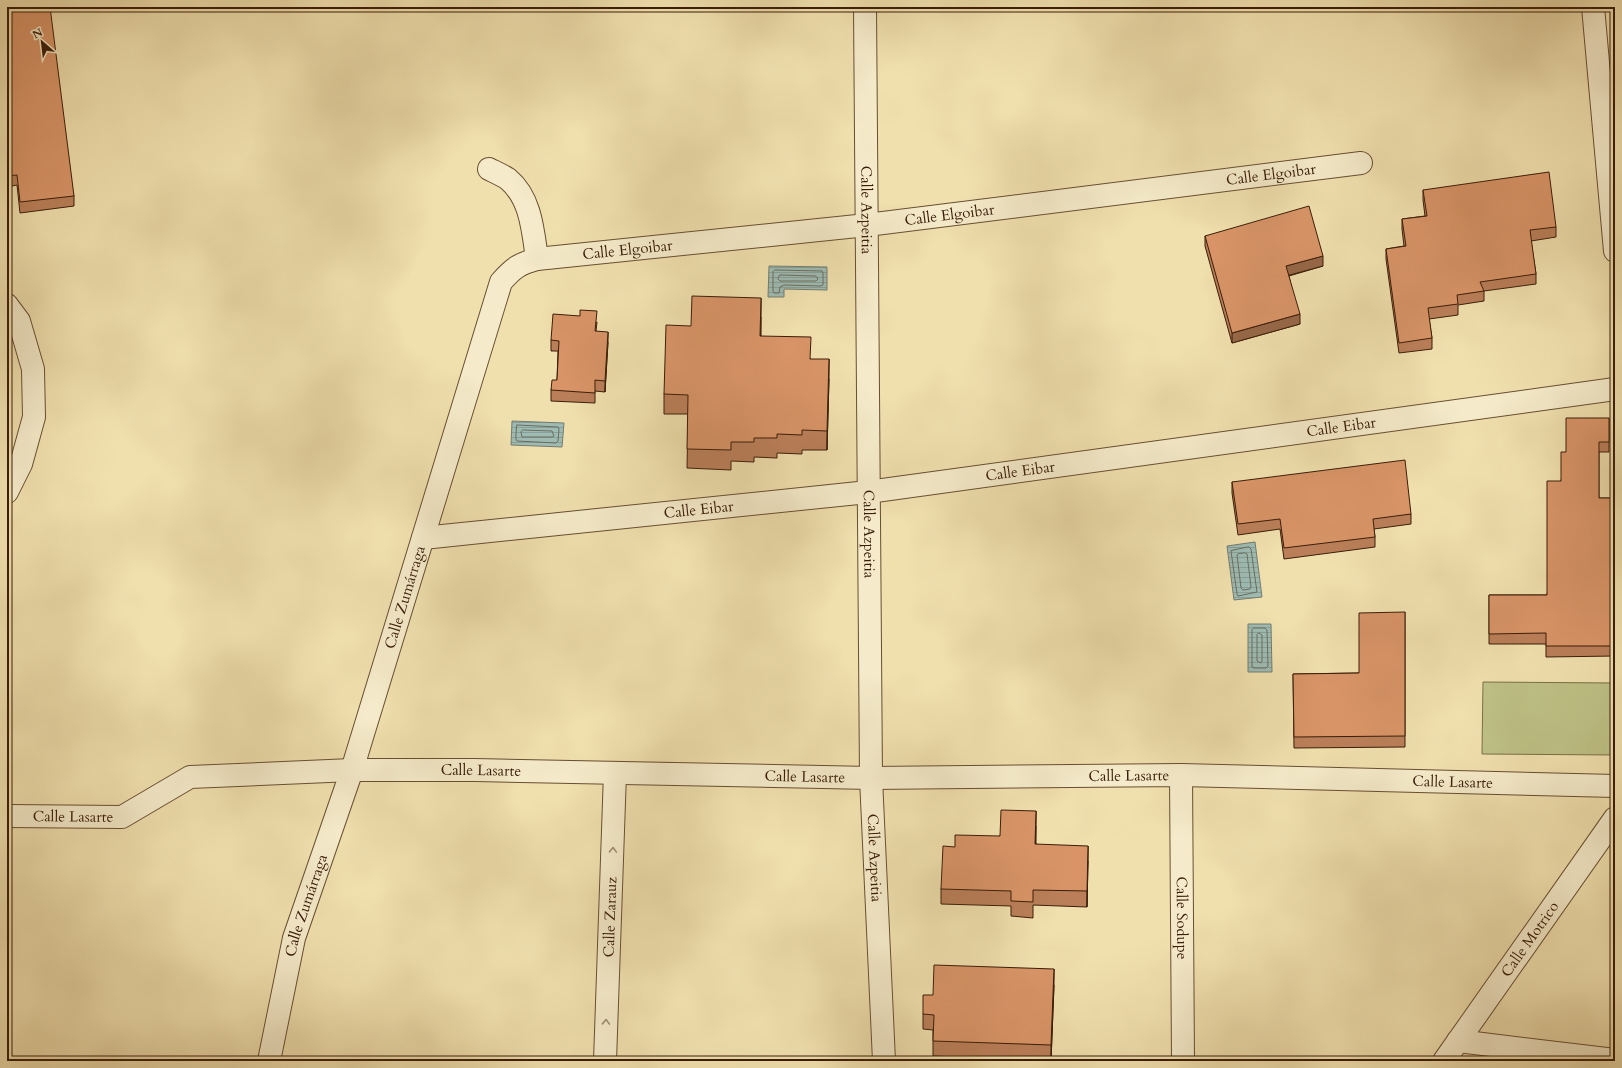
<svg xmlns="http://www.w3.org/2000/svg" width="1622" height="1068" font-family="Cardo,serif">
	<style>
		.grass { fill: #bec186; stroke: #7c6f48 }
		.water { fill: url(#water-rules); stroke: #757c6f }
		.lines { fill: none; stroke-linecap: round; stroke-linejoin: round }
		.shore { stroke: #6c6c5e; stroke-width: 1 }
		.minor-casing { stroke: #684e32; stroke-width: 24 }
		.minor { stroke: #f5ebca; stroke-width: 22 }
		.wall { fill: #ba7f59; stroke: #3a1d09 }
		.shaded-wall { fill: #976848; stroke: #3a1d09 }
		.building { fill: #d89467; stroke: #3a1d09 }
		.oneway { stroke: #a18e73 }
		.labels { text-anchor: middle; stroke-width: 4; stroke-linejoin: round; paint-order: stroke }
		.street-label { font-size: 15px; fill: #3a1d09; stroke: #f5ebca }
	</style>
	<defs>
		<pattern id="water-rules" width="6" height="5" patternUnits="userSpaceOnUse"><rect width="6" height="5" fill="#9dbbb3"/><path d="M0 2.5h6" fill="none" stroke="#88a099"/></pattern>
	</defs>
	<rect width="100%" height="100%" fill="#f0e0ae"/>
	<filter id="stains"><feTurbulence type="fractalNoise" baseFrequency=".005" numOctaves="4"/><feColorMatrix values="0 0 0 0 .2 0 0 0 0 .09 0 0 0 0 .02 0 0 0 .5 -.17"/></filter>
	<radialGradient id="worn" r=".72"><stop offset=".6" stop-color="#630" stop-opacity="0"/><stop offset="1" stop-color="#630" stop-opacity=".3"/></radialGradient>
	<path class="grass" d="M1483,682L1615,683V755L1482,754Z"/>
	<path class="water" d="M769,266L827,267V290L784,289V297H768Z
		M512,421L564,423L562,447L511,445Z
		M1255,542L1262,597L1234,600L1227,546Z
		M1248,624H1271L1272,672H1248Z"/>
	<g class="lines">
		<path class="shore" d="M775,270L822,271L823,273V285L821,286L784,285L780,287L779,293H774L773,291V272Z
			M780,275L816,276L818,279L816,281H780L778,279Z
			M517,425L558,427L559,429L558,441L556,443L517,441L516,439Z
			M523,430L552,431L554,436L552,437H522L521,432Z
			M1249,547L1251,549L1257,592L1238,596L1237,594L1231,551Z
			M1245,553L1247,554L1251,587L1250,589L1243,590L1241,588L1237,555L1238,554Z
			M1254,628H1265L1267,630L1268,666L1266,668H1254L1252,667V630Z
			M1259,633L1262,635V661L1261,663L1257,661V635Z"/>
		<defs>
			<g id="minor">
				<path id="s1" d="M865,7L871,778L884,1061"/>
				<path d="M1593,7L1615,251"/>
				<path d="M489,169C495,172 502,175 508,179C531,198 533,231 537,259"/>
				<path d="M7,305L19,321L33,369L34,417L21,464L7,492"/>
				<path id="s2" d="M423,538L868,492L1615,389"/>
				<path id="s3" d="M1181,775L1183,1061"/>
				<path id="s4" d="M7,816L122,817L190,777L352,770H475L871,778L1181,775L1615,786"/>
				<path d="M1458,1041L1615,1060"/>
				<path id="s5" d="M269,1061L294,938L352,770L501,282C513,268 519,264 537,259L867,225L1361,163"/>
				<path id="s6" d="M605,1061L615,773"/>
				<path id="s7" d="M1444,1061L1615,818"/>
			</g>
		</defs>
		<use href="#minor" class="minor-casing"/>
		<use href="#minor" class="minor"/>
	</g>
	<path class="wall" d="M7,7L74,196V206L20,213L17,185L7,187Z
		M1423,190L1556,227V237L1531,241L1536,274V284L1484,291V301L1458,305V315L1429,319L1432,338V349L1399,353L1386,259V249L1404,246L1402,229V219L1425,216L1423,200Z
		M1205,236L1323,266L1289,276L1300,324L1232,343L1205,246Z
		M761,317V336L811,359L829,379L827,450H802V454L777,453V458L754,457V462L731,461V470L687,468L688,414H664V394L691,326Z
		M597,322L596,331L608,342L605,392L595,391V403L551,401V390L557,380L558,351H551V340Z
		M1609,418V452H1599V498H1615V656L1546,657V644H1489V595H1547L1561,481L1566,452Z
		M1232,482L1411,514V524L1374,529L1375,537V547L1284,559L1280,529L1238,535L1232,493Z
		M1405,612V747L1294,748L1293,674L1359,673Z
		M1036,826V844L1088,861L1087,907L1033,905V918L1011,916V906L941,904V889L955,847L1000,836Z
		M1054,985L1051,1061L933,1056V1030L923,1029V1014L933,995Z"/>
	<path class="shaded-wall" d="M1323,256V266L1286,276V266Z
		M761,298V317L760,356V336Z
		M1300,314V324L1232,343V333Z
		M608,332V342L605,392V381Z
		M829,359V379L827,450V431Z
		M1036,811V826L1035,859V844Z
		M1088,846V861L1087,907V891Z
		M1054,969V985L1051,1061V1045Z"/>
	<path class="building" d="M7,7H50L74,196L20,202L17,175L7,176V93H8L7,82Z
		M1549,172L1556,227L1530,230L1536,274L1480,282L1484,291L1457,295L1458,304L1428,308L1432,338L1399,343L1386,249L1406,246L1402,219L1427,216L1423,190Z
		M1309,206L1323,256L1286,266L1300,314L1232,333L1205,236Z
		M692,296L761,298L760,336L811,337L810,359H829L827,431L802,430V435L777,434V438H754V442H731V450L687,449L688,395L664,394L666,325L691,326Z
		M580,310L597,311L595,331L608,332L605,381L595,380V393L551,390L552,380H557L559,341L551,340L553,314L580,316Z
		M1566,418H1609V442H1599V498H1615V646H1546V633L1489,634V595H1547V481H1561V452H1566Z
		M1405,460L1411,514L1373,519L1375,537L1284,548L1280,519L1238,524L1232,482Z
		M1405,612V736L1294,737L1293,674L1359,673V613Z
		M1001,810L1036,811L1035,844L1088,846L1087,891L1033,890V902L1011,901V891L941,889L943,846L955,847V835L1000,836Z
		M934,965L1054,969L1051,1045L933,1041L934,1015L923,1014V995H933Z"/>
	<defs><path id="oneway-chevron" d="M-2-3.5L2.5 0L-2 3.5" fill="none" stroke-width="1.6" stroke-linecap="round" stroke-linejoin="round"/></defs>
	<g class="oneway">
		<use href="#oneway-chevron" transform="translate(613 850) rotate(-88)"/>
		<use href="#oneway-chevron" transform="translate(606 1022) rotate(-88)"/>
	</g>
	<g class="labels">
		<g class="street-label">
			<text dy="5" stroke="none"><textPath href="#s5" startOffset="1596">Calle Elgoibar</textPath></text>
			<text dy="5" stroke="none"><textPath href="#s1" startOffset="203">Calle Azpeitia</textPath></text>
			<text dy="5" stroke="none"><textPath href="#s5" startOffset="1272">Calle Elgoibar</textPath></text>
			<text dy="5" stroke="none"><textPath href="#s5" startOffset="948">Calle Elgoibar</textPath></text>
			<text dy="5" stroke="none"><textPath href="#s2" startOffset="925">Calle Eibar</textPath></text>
			<text dy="5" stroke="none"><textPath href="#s2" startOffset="601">Calle Eibar</textPath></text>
			<text dy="5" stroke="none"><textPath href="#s2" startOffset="277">Calle Eibar</textPath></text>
			<text dy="5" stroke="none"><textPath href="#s1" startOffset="527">Calle Azpeitia</textPath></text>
			<text dy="5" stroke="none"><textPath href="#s5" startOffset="484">Calle Zumárraga</textPath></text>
			<text dy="5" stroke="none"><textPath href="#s4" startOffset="485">Calle Lasarte</textPath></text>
			<text dy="5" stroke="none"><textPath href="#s4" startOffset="1133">Calle Lasarte</textPath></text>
			<text dy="5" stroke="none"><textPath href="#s4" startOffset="809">Calle Lasarte</textPath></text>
			<text dy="5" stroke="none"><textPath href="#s4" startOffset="1457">Calle Lasarte</textPath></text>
			<text dy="5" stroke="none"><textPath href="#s4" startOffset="66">Calle Lasarte</textPath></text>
			<text dy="5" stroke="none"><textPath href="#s1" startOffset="851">Calle Azpeitia</textPath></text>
			<text dy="5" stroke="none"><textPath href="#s5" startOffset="160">Calle Zumárraga</textPath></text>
			<text dy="5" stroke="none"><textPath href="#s6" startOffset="144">Calle Zarauz</textPath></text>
			<text dy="5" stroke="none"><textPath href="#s3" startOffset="143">Calle Sodupe</textPath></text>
			<text dy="5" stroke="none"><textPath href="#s7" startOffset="149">Calle Motrico</textPath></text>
		</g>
	</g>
	<rect width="1622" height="1068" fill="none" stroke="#f0e0ae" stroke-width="24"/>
	<rect x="8" y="8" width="1606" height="1052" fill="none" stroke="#3a1d09" stroke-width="2"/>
	<rect x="12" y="12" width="1598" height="1044" fill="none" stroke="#3a1d09"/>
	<g transform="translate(42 42) rotate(332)" stroke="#f5ebca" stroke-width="3" paint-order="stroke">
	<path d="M0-3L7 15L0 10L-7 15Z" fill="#3a1d09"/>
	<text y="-6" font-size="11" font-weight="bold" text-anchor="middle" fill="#3a1d09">N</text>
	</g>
	<rect width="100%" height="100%" filter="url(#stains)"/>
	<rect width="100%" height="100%" fill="url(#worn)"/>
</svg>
